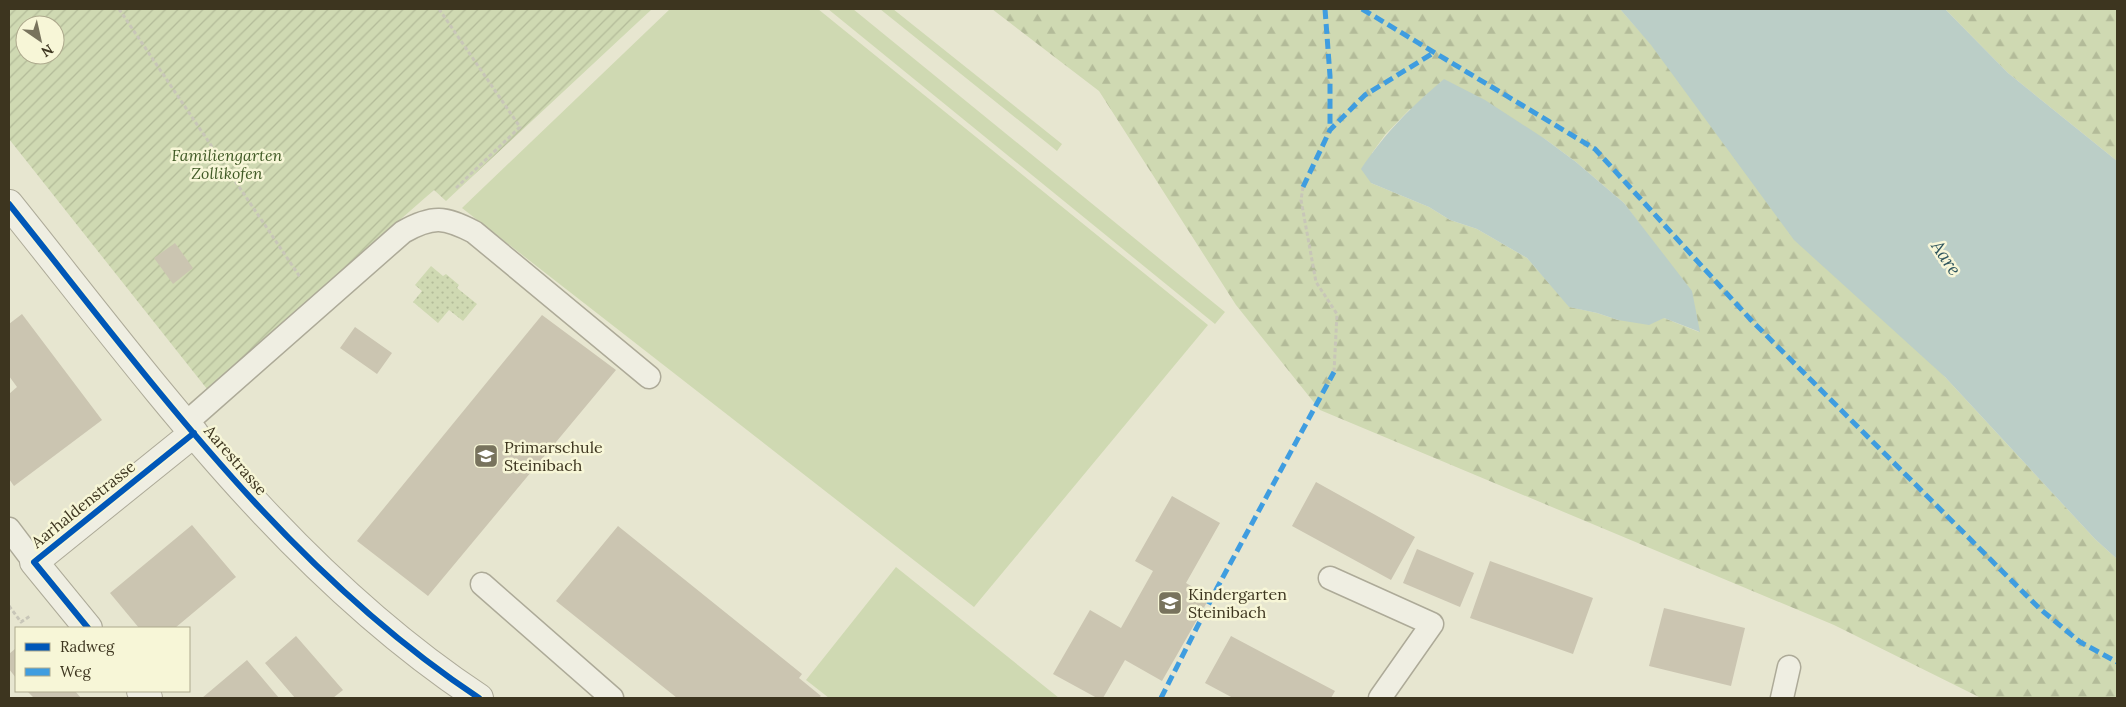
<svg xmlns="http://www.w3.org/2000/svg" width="2126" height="707" font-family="Lora,serif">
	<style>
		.grass { fill: url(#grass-dots) }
		.forest { fill: url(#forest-firs); fill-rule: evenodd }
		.garden { fill: url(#garden-furrows); fill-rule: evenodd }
		.pitch { fill: #cfd9b2 }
		.water { fill: #bbcec7 }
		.building { fill: #cbc5b1 }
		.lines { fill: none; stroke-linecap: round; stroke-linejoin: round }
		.service-casing { stroke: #adaa98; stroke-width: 25 }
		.minor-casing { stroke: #adaa98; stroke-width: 30 }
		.tertiary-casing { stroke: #adaa98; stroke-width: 30 }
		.path { stroke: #c8c6b8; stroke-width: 3; stroke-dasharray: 4 2.5; stroke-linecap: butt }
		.service { stroke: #efeee2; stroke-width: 22 }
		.minor { stroke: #efeee2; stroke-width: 28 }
		.tertiary { stroke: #efeee2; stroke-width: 28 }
		.quiet { stroke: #3f9de0; stroke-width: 5; stroke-dasharray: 10 5; stroke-linecap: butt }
		.cycleway-casing { stroke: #f7f6d7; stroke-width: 9 }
		.cycleway { stroke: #0057b8; stroke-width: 6 }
		.labels { text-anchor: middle; stroke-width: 5; stroke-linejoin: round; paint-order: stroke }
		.park-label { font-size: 16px; font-style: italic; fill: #405a25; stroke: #f7f6d7 }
		.poi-label { font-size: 16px; fill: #3d351f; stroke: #f7f6d7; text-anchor: start }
		.street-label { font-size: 16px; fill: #3d351f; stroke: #f7f6d7 }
		.water-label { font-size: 18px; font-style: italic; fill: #2e555d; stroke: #f7f6d7 }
	</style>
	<defs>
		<pattern id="grass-dots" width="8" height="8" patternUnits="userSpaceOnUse" patternTransform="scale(1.25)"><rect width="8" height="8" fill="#cfd9b2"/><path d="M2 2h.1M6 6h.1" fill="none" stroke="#b3bb99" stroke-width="1.8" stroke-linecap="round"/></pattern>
		<pattern id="forest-firs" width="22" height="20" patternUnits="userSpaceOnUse" patternTransform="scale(1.25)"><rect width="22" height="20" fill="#cfd9b2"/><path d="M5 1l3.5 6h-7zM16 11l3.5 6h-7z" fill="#b3bb99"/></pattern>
		<pattern id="garden-furrows" width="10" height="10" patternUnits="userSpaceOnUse" patternTransform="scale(1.25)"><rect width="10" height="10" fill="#cfd9b2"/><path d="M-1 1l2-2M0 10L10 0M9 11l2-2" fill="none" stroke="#b3bb99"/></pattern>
	</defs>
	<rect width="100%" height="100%" fill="#e7e6d0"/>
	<path class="grass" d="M431,266L443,276L446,274L459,285L457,288L477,304L463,321L449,310L438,323L413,302L422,291L415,285Z"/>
	<path class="forest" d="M992,9H1620L1945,377L2095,539L2117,559V698H1981L1834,625L1320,410L1236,305L1099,91ZM1410,109L1545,139L1576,162L1624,203L1643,229L1699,332L1664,318L1618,320L1597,313L1570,307L1527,258L1477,229L1450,220L1429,207L1371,183L1372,153L1385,135Z
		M1945,9H2117V161L2008,73Z"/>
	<path class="garden" d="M9,9H652L446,201L434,190L207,389L9,139ZM25,25H55V55H25Z"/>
	<path class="pitch" d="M670,9H818L1208,325L974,607L462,208Z
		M828,9H853L1225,312L1215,324Z
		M880,9H893L1062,144L1057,151Z
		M896,567L1059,698H829L806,680Z"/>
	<path class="water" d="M1620,9H1945L2008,73L2117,161V559L2095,539L1945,377L1794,240L1651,45Z
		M1444,79L1485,100L1545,139L1576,162L1624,203L1692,291L1700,332L1664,318L1649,325L1618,320L1597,313L1569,307L1527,258L1477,229L1450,220L1429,207L1371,183L1361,169C1385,133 1411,107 1444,79Z"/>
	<path class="building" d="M175,243L193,268L173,284L154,258Z
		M22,314L102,420L14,486L9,479V394L17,387L9,376V324Z
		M542,315L616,370L428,596L357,541Z
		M355,327L392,353L377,374L340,348Z
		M1316,482L1415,537L1391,580L1292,526Z
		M1172,496L1220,523L1186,583L1210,597L1162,681L1125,660L1103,698H1097L1053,674L1090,610L1121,628L1153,571L1135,561Z
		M192,525L236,577L175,628H139L110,593Z
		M618,526L802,674L799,678L821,696L818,698H677L556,601Z
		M1417,549L1474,573L1460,607L1403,583Z
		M1490,561L1593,598L1573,654L1470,618Z
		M1664,608L1745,628L1731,686L1649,666Z
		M296,636L343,690L333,698H295L265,663Z
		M1231,636L1335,691L1331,698H1233L1205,683Z
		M16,648V678L9,669V654Z
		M247,660L279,698H202Z
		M27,691H75L81,698H34Z"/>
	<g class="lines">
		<defs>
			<path id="service" d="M186,423L403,232C433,215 445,217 474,232L649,377
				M9,529L34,562
				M1330,578L1432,624L1380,698
				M482,584L612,698
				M1782,698L1789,667"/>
			<path id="minor" d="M88,628L34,562L194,433
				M141,691L148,698"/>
			<path id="tertiary" d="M9,204C151,381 287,571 479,698"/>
		</defs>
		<use href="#service" class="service-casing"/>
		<use href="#minor" class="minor-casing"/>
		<use href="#tertiary" class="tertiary-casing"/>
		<path class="path" d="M119,9L300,277
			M439,9L520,127L456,188
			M1303,187L1301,200L1316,282L1337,314L1334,372
			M9,606L21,622L30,616"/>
		<use href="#service" class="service"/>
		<use href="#minor" class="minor"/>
		<use href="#tertiary" class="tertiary"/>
		<path class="quiet" d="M1325,9L1330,76V130
			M1362,9L1595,149L1751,320L2039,608L2080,642L2117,662
			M1303,187L1330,130L1365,95L1435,52
			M1161,698L1217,588L1334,372"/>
		<defs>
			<path id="cycleway" d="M9,204C151,381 287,571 479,698
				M88,628L34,562L194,433"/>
		</defs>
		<use href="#cycleway" class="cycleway-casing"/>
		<use href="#cycleway" class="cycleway"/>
	</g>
	<defs>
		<symbol id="school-square" viewBox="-11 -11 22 22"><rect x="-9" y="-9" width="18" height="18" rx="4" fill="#78735d" stroke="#f7f6d7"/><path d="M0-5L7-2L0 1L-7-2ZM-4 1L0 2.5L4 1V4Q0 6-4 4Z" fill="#fff"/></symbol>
	</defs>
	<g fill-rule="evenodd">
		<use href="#school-square" x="472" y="442" width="28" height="28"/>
		<use href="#school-square" x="1156" y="589" width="28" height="28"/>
	</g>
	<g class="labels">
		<g class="park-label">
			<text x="227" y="161">Familiengarten<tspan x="227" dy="18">Zollikofen</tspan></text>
		</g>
		<g class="poi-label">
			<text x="504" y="453">Primarschule<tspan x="504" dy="18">Steinibach</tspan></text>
			<text x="1188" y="600">Kindergarten<tspan x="1188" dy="18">Steinibach</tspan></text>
		</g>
		<g class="street-label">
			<text transform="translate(236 460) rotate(49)" y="6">Aarestrasse</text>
			<text transform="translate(83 504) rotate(-39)" y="6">Aarhaldenstrasse</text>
		</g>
		<g class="water-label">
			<text transform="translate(1946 258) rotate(56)" y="6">Aare</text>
		</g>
	</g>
	<rect width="2126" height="707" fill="none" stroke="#3d351f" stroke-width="20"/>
	<rect x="15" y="627" width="175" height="65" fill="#f7f6d7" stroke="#ada98d"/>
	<rect x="25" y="643" width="25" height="8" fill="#0057b8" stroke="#ada98d"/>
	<text x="60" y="652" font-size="15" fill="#3d351f">Radweg</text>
	<rect x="25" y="668" width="25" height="8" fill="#3f9de0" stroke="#ada98d"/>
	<text x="60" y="677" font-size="15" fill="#3d351f">Weg</text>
	<g transform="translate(40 40) rotate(146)"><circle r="24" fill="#f7f6d7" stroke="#ada98d"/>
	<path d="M0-4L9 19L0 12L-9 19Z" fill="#78735d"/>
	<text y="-8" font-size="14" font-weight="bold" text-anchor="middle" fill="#3d351f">N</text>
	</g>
</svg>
